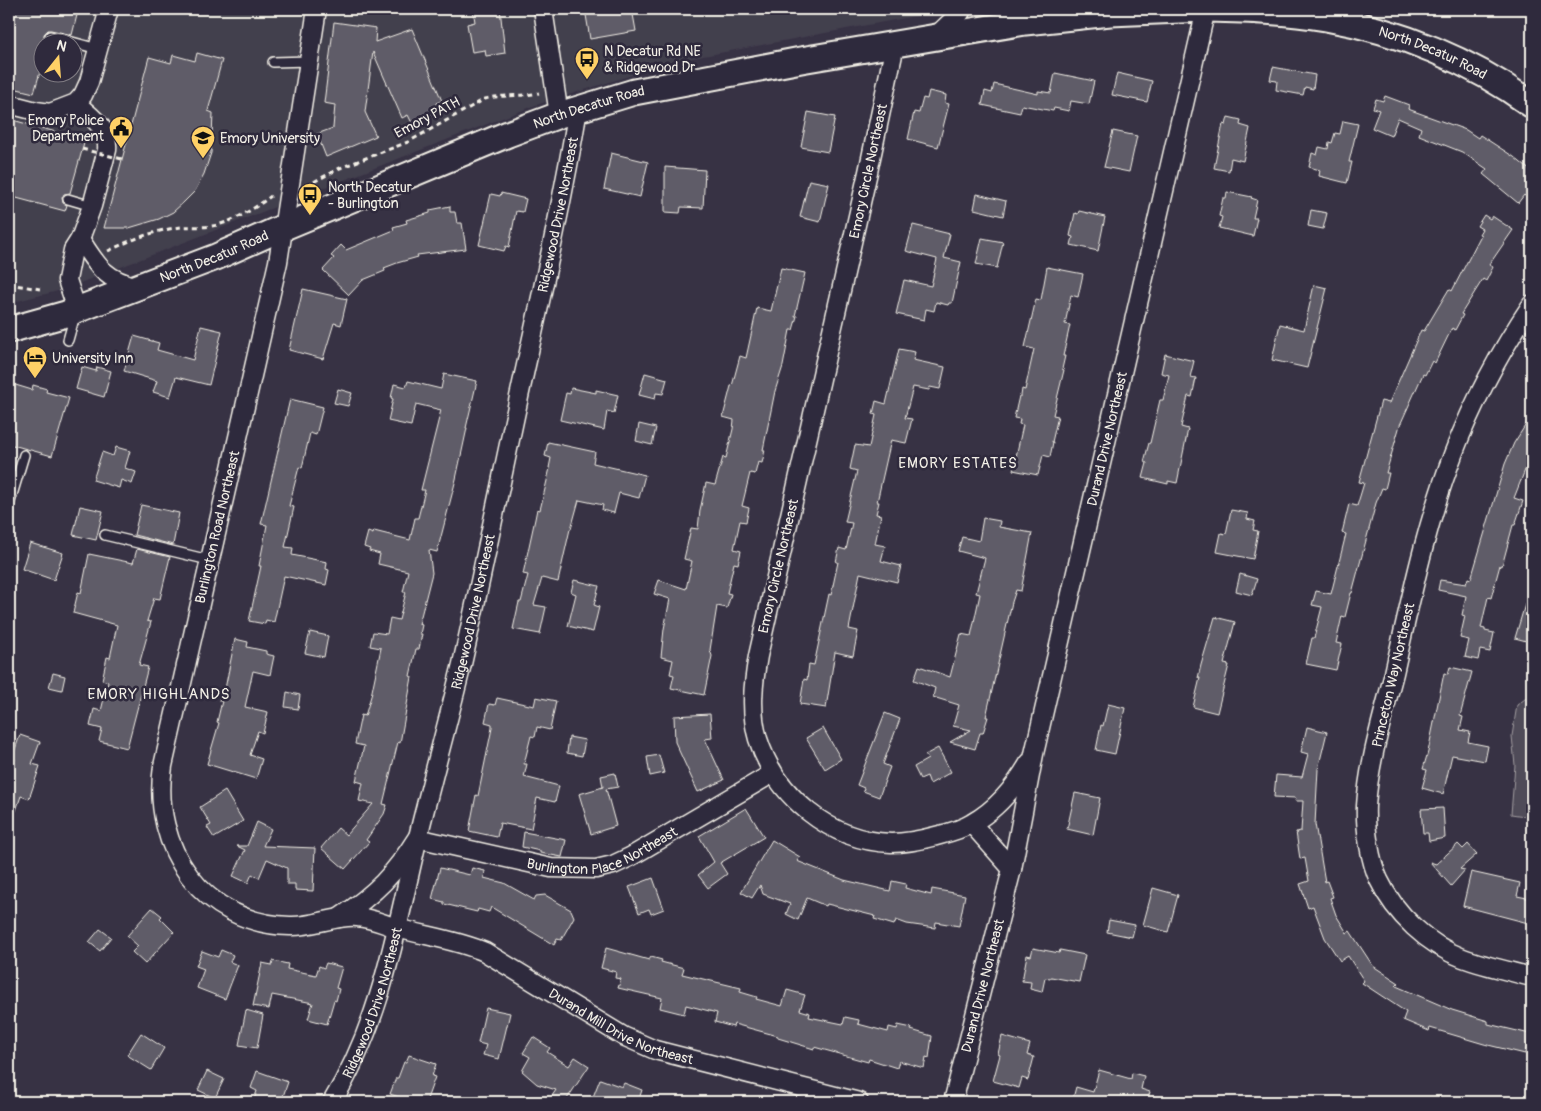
<svg xmlns="http://www.w3.org/2000/svg" width="1541" height="1111" font-family="Pangolin,sans-serif">
	<style>
		.built { fill: #433f4e; fill-rule: evenodd }
		.green { fill: #504b59; stroke: #a29ea0 }
		.building { fill: #5f5c67; stroke: #f4f1e8 }
		.lines { fill: none; stroke-linecap: round; stroke-linejoin: round }
		.lane-casing { stroke: #f4f1e8; stroke-width: 12 }
		.street-casing { stroke: #f4f1e8; stroke-width: 21 }
		.secondary-casing { stroke: #f4f1e8; stroke-width: 29 }
		.path { stroke: #f4f1e8; stroke-width: 3; stroke-dasharray: 5 4; stroke-linecap: butt }
		.lane { stroke: #2f2a3d; stroke-width: 9 }
		.street { stroke: #2f2a3d; stroke-width: 18 }
		.secondary { stroke: #2f2a3d; stroke-width: 25 }
		.path-bridge { stroke: #f4f1e8; stroke-width: 3; stroke-dasharray: 5 4; stroke-linecap: butt }
		.labels { text-anchor: middle; stroke-width: 5; stroke-linejoin: round; paint-order: stroke }
		.poi-label { font-size: 14px; fill: #f4f1e8; stroke: #2f2a3d; text-anchor: start }
		.street-label { font-size: 14px; fill: #f4f1e8; stroke: #2f2a3d }
		.neighbourhood-label { font-size: 15px; letter-spacing: 1px; fill: #f4f1e8; stroke: #2f2a3d }
	</style>
	<rect width="100%" height="100%" fill="#373244"/>
	<filter id="ink" filterUnits="userSpaceOnUse"><feTurbulence type="fractalNoise" baseFrequency=".02" numOctaves="2"/><feDisplacementMap in="SourceGraphic" scale="10" xChannelSelector="R" yChannelSelector="G"/><feConvolveMatrix kernelMatrix="1 2 1 2 8 2 1 2 1" color-interpolation-filters="sRGB"/></filter>
	<g filter="url(#ink)">
		<path class="built" d="M9,9H953L677,61L536,105L62,290L9,303ZM42,42H72V72H42Z"/>
		<path class="green" d="M1532,691V817L1511,814L1515,765L1512,736L1517,705L1529,696Z"/>
		<path class="building" d="M9,9H52L77,15L72,35L51,30H48L44,34V38L48,42H42V73L40,72L34,93L9,87Z
			M473,9H500L505,53L486,56L485,50L472,52L467,24L475,22Z
			M585,9H632L636,31L590,39Z
			M334,22L376,28L375,42L412,29L442,101L436,103L439,111L412,123L408,115L402,118L373,52L365,112L376,136L326,157L317,134L333,128L335,105L324,103Z
			M197,53L222,60L208,111L213,113L212,137L211,153L204,174L195,191L184,202L173,212L159,219L129,228H104L149,57L171,63L173,55L195,61Z
			M1273,67L1315,75L1313,89L1305,87L1303,95L1276,90L1277,81L1270,80Z
			M1055,73L1094,81L1089,104L1071,101L1069,111L1054,108L1053,111L1022,105L1020,113L982,105L985,91L992,93L994,84L1038,94V91L1051,93Z
			M1117,73L1152,81L1147,102L1112,95Z
			M929,91L946,95L945,103L949,104L938,147L908,139L914,112L919,113L923,98L927,99Z
			M1385,96L1409,105L1408,109L1466,130L1478,138L1480,135L1514,157L1532,172V202L1524,195L1518,203L1483,174L1487,169L1462,152L1419,135L1421,128L1398,118L1391,136L1372,128L1379,110L1373,108L1376,99L1383,101Z
			M808,112L835,117L828,152L801,147Z
			M1228,117L1241,120L1240,125L1250,128L1243,161L1231,158L1229,171L1214,168L1223,124L1226,125Z
			M9,119L85,140L70,193L64,194L62,198L63,203L67,205L65,211L9,196Z
			M1343,121L1358,124L1349,162H1352L1347,183L1319,176L1320,170L1309,167L1312,153L1317,155L1319,147L1328,149L1329,142L1332,143L1335,133L1340,134Z
			M1113,131L1137,136L1129,172L1104,167Z
			M611,153L648,162L640,197L604,189Z
			M665,167L705,170L703,208L681,207L680,213L665,212Z
			M809,180L829,184L820,222L800,217Z
			M1227,192L1252,197L1251,198L1257,200L1253,218H1257L1253,236L1219,228L1222,217L1219,216L1223,198H1226Z
			M501,193L526,199L523,212L516,211L509,247L506,246L504,251L479,245L491,194L500,196Z
			M977,194L1006,201L1003,216L974,209Z
			M450,206V212H455L457,223H462L466,249L417,255L418,257L397,263L384,268L385,271L363,280L349,295L323,270L334,258L331,256L341,245L346,250L394,230L393,227L407,223L406,220L430,213V210Z
			M1311,210L1327,213L1323,229L1308,226Z
			M1079,211L1105,217L1098,251L1071,245L1073,237L1070,236L1075,213L1078,214Z
			M1484,215L1490,219L1492,216L1513,230L1489,265L1493,267L1486,281L1483,279L1478,287L1461,314L1463,315L1455,330L1452,328L1435,363L1432,361L1425,375L1423,374L1400,425L1386,473H1389L1385,489L1382,488L1376,503L1352,593H1351L1345,617L1342,616L1336,643L1342,644L1336,670L1306,664L1312,638H1314L1322,607L1312,605L1316,591L1331,594L1346,534L1342,533L1349,504L1357,506L1364,483L1359,482L1381,401L1389,403L1421,330L1424,331L1449,289L1452,291L1481,235L1479,234L1482,229L1477,226Z
			M913,225L950,234L944,258L961,262L952,303H949L948,305L936,302L934,311L926,309L924,320L896,314L904,280L931,286L937,259L906,251Z
			M982,238L1003,242L997,268L976,264Z
			M1047,267L1083,274L1078,297L1071,295L1065,324L1070,325L1063,356H1065L1062,369L1064,370L1053,415L1058,416L1052,442H1053L1050,457L1043,455L1038,475L1013,470L1023,425L1019,424L1020,419L1014,418L1019,396H1021L1022,389L1025,390L1034,349L1025,347L1036,299L1041,300Z
			M781,268L805,273L795,316H797L793,330H790L783,366L775,391L763,450H765L762,463L758,462L755,474L750,473L742,506L749,508L746,522L740,521L734,549L741,551L738,564L734,563L727,593L731,594L727,608L717,606L710,650L712,656L704,695L671,688L674,675L670,674L673,660L661,657L664,629L670,599L654,594L659,580L686,589L692,561L684,559L691,528L698,529L700,510L706,483L715,485L723,457L726,458L733,429L734,420L723,417L731,386H732L740,356L746,358L757,308L771,311Z
			M1314,285L1327,288L1307,368L1272,360L1280,324L1304,330Z
			M303,289L347,299L341,325L334,323L323,359L289,350Z
			M201,326L222,331L209,385L176,377L170,397L153,392L157,381L124,371L134,336L159,343L157,350L193,360Z
			M899,349L915,352L913,360L945,367L940,389L930,387L929,390L913,387L905,418L912,419L906,443L891,440L877,502H879L876,514L881,515L875,544L885,546L881,561L901,566L897,582L860,573L849,629L858,631L853,656L835,652L826,708L800,704L804,679L807,680L809,664L814,665L829,594L831,595L838,562H836L839,548L846,550L852,523L845,522L857,471L850,469L855,445L869,447L876,415L873,414L876,401L886,404Z
			M1165,354L1194,361L1190,377L1196,378L1192,397L1188,396L1181,427L1188,429L1177,483L1168,481V484L1143,478L1147,463L1144,462L1149,443H1150L1160,400H1163L1169,375L1161,373Z
			M82,367L96,371L97,367L111,371L104,397L76,389Z
			M645,373L667,379L663,394L656,393L655,399L639,395Z
			M444,374L477,381L466,428H467L456,479L437,552L429,550L432,573L419,624L422,625L420,634H422L419,649H416L410,676L412,677L400,743L398,742L383,804L387,805L384,814L366,840L369,842L345,869L321,848L338,828L346,835L373,804L359,801L363,783L356,781L364,746L355,744L361,715L365,716L371,696L381,648L370,646L373,632L387,634L390,618L399,620L406,592H403L408,571L378,564L380,554L369,551L370,549L364,547L368,532L373,534L374,531L410,540L415,518H418L425,490H421L441,410L416,404L411,426L388,421L393,399L391,398L394,384L406,387L408,381L441,389Z
			M9,383L32,390L33,385L47,389L46,392L69,398L52,456L9,444Z
			M571,388L596,393V390L618,395L614,413L607,411L604,430L560,420L566,393L570,394Z
			M338,389L352,393L348,406L334,403Z
			M290,399L323,407L316,435L310,433L302,468L299,467L289,506L294,507L285,547L293,548L292,555L327,562L326,569L329,570L326,585L284,576L274,622L266,620L265,624L249,621L261,566H259L267,525L261,524Z
			M1532,415V473L1525,470L1514,498L1523,501L1515,525H1513L1502,566L1500,565L1491,598L1488,597L1481,628L1485,629V631L1494,633L1490,652L1480,650L1478,660L1465,657L1469,640L1460,638L1465,616L1462,615L1466,596L1438,590L1440,580L1466,584L1468,578L1471,579L1505,464L1514,443Z
			M639,424L656,428L652,445L636,441Z
			M548,442L595,452L593,463L645,475L639,498L619,493L614,513L602,510L603,505L579,500L571,529H570L558,582L542,578L534,605L546,607L540,634L513,629L519,602H521L528,575L523,574L535,519L537,509L540,510L550,468H549L551,458L545,456Z
			M116,447L130,451L125,468L136,472L132,484L121,480L119,488L93,480L102,452L113,456Z
			M141,505L179,513L173,545L134,535Z
			M80,506L103,511L96,540L73,535Z
			M1231,510L1248,513L1247,519L1255,521L1253,530L1258,531L1253,559L1217,552L1221,533L1226,534Z
			M983,518L1000,521L999,527L1032,533L1021,591L1016,590L1012,602L986,717H988L983,733H980L975,749L950,742L971,730L953,726L959,705L933,697L935,688L914,680L919,666L950,677L961,634L971,636L980,594L976,593L985,558L958,551L962,537L979,541Z
			M30,543L63,553L54,580L22,569Z
			M137,549L170,557L160,599L154,598L147,621L151,622L139,665L148,667L127,748L99,741L102,729L90,726L94,709L101,711L108,682L102,680L107,657L110,658L117,625L73,613L78,592L81,593L89,554L133,563Z
			M1240,574L1257,579L1252,595L1236,591Z
			M574,580L599,586L594,605L599,607L593,632L568,626L576,594L571,592Z
			M1529,591L1532,592V635L1530,642L1515,638Z
			M1215,617L1235,622L1224,664L1229,665L1217,713L1193,707L1200,678H1198L1201,665Z
			M310,632L328,636L324,657L305,653Z
			M235,639L248,642L247,647L266,651V654L274,656L270,675L253,671L245,707L268,712L263,733L258,731L250,755L262,759L256,779L207,764L219,723L217,722L222,701H219L222,688L225,689Z
			M1450,667L1472,672L1460,716L1463,717L1460,730L1470,732L1468,742L1488,746L1485,761L1452,755L1443,794L1422,788L1427,770L1423,769L1428,752L1444,673L1448,674Z
			M53,673L65,676L62,690L49,687Z
			M287,692L300,695L298,709L285,707Z
			M536,697L556,701L550,730L537,727L535,737L531,736L524,764H527L524,777L559,786L555,802L537,798L531,829L500,823L497,837L469,831L476,795L478,796L492,728V724L485,722L489,704L495,705L497,698L534,706Z
			M1108,704L1125,708L1115,754L1096,750L1101,725L1103,726Z
			M885,713L900,719L883,764L890,767L879,797L863,791L864,788L857,785Z
			M710,714L712,738L705,739L724,780L698,792L675,742L674,716Z
			M1307,727L1327,732L1318,769L1315,824L1325,882L1327,881L1333,897L1330,898L1336,915L1347,933L1350,931L1373,966L1399,983L1396,986L1452,1010L1488,1021V1024L1530,1034L1525,1054L1484,1044L1430,1028L1429,1031L1403,1020L1406,1012L1362,983L1364,981L1348,956L1340,961L1325,938L1313,906L1308,908L1300,884L1309,881L1305,858L1300,859L1296,832L1301,831L1303,801H1295L1296,798L1274,797L1276,775L1302,777L1308,754L1301,752Z
			M823,728L841,759L825,769L806,738Z
			M20,735L40,742L32,764L40,766L29,799L21,796L11,825H9V778L15,759L12,758Z
			M569,737L585,740L582,756L567,753Z
			M938,748L951,772L930,784L927,776L920,779L914,767L928,759L925,755Z
			M659,755L664,773L650,776L647,757Z
			M615,773L618,787L606,789L616,826L591,834L579,794L603,787L601,776Z
			M225,791L243,821L214,838L207,827L211,825L200,807Z
			M1075,793L1100,798L1093,835L1067,829Z
			M746,808L764,837L720,863L727,874L708,888L698,875L714,862L699,836Z
			M1443,808L1445,838L1429,841L1428,833H1423L1421,809Z
			M257,822L271,829L263,846L315,848L313,891L295,890V884H287V868L267,859L259,878L252,874L248,883L233,876L245,850L237,846H247Z
			M524,832L566,840L562,857L540,853V851L522,847Z
			M772,840L800,857L797,861L844,880L890,891L892,881L906,884L905,888L931,895L932,889L965,895L959,926L936,922L935,928L907,924L896,920L894,925L874,919L875,916L827,904L826,906L807,898L798,920L786,914L790,904L763,894L760,885L752,898L741,892Z
			M1458,844L1463,849L1468,844L1477,854L1460,869L1465,870L1451,886L1430,862L1436,864Z
			M440,868L470,875L472,868L485,871L484,878L504,883L534,900L536,896L545,895L571,910L574,917L561,940L557,939L554,945L491,907L489,912L478,909L477,912L444,904V902L432,899Z
			M1471,872L1520,883L1517,896L1532,899V924L1463,906Z
			M653,878L664,909L651,914L649,909L639,913L629,887Z
			M1153,888L1178,895L1168,932L1143,925Z
			M152,908L162,916L160,918L174,932L145,964L132,952L138,946L127,936Z
			M1109,920L1135,925L1132,937L1107,932Z
			M100,929L111,937L100,951L89,942Z
			M606,948L649,960L651,957L662,960L661,962L684,968L682,974L741,988L740,992L757,997L756,999L782,1006L787,990L805,995L800,1010L810,1013L809,1017L843,1024L845,1017L859,1020L858,1024L888,1032L889,1027L897,1029L898,1025L912,1028L911,1030L932,1036L929,1058L926,1057L924,1068L899,1061L897,1068L869,1059L868,1062L814,1047V1049L778,1038V1036L734,1024L733,1027L715,1022L717,1013L686,1005L684,1014L660,1008L662,998L618,988L621,979L615,978L616,972L601,968Z
			M1033,948L1059,953L1060,950L1085,955L1079,982L1051,977L1050,979L1045,978L1042,992L1030,989L1031,982L1022,981L1027,955L1031,956Z
			M221,950L233,955L230,962L238,965L225,999L197,988L204,969L196,966L202,951L218,957Z
			M273,961L288,964L287,969L316,975L319,966L324,968L326,963L342,967L336,988L339,989L336,1001L334,1000L327,1024L308,1019L313,1003L272,995L269,1009L253,1006L262,963L272,965Z
			M486,1008L510,1013L499,1059L483,1055L486,1045L478,1043Z
			M246,1010L263,1015L257,1048L239,1045Z
			M141,1033L164,1048L151,1070L127,1055Z
			M1002,1036L1030,1044L1027,1055L1034,1057L1028,1080L1022,1078L1019,1088L993,1081L1000,1055L998,1054Z
			M533,1037L550,1048L547,1052L569,1066L575,1057L589,1066L565,1102H548L556,1090L537,1084L522,1071L530,1057L523,1053Z
			M409,1055L436,1064L432,1076L435,1077L426,1102L415,1099L413,1102L390,1094L396,1078H398L404,1062H406Z
			M1099,1070L1131,1079L1132,1073L1144,1076L1141,1089L1150,1092L1147,1102H1072L1076,1087L1093,1092Z
			M207,1071L224,1079L215,1098L198,1090Z
			M257,1071L288,1082L281,1102H253L257,1091L251,1088Z
			M600,1079L622,1087L624,1083L642,1090L638,1102H591Z"/>
		<g class="lines">
			<defs>
				<path id="lane" d="M50,36L98,49
					M273,62L309,61
					M68,199L92,206
					M68,340L75,315
					M9,505L24,455
					M105,535L209,560"/>
				<g id="street">
					<path id="s1" d="M317,9L278,262L163,766C151,848 203,924 290,926C312,927 337,915 357,917C371,918 384,924 397,928C426,936 457,940 485,952L623,1036L655,1050L859,1102"/>
					<path d="M543,9L559,115"/>
					<path d="M1006,9L1025,22"/>
					<path d="M934,38L960,13L962,9"/>
					<path d="M895,45L868,172L758,656C753,684 750,712 758,739C776,796 830,841 891,843C906,843 921,840 936,836C948,833 961,830 972,823C997,809 1015,787 1029,763"/>
					<path d="M76,103C91,117 109,127 107,150L92,206L80,239L73,250L67,280L77,310"/>
					<path d="M9,104L36,111L50,113L76,103L83,95L89,82L109,9"/>
					<path d="M80,239C97,266 105,280 138,287"/>
					<path d="M1532,304C1501,350 1474,400 1454,452C1426,524 1411,598 1394,673C1383,716 1369,761 1366,806C1365,828 1370,861 1379,880C1395,914 1428,945 1463,958C1485,966 1509,971 1532,977"/>
					<path d="M972,824L1012,869"/>
					<path id="s2" d="M339,918C376,893 394,875 417,838L551,868L596,869L613,865L630,857L773,773"/>
					<path id="s3" d="M332,1102C387,1013 399,908 425,809C437,761 450,713 462,664C482,575 500,486 519,397C540,301 562,206 578,109"/>
					<path id="s4" d="M953,1102L1012,869L1034,754L1206,9"/>
				</g>
				<g id="secondary">
					<path id="s5" d="M1207,9C1247,10 1287,11 1326,18C1399,31 1472,61 1532,105"/>
					<path id="s6" d="M9,330L66,314L216,257L284,227L508,134L559,115L634,92L801,60L1025,22L1110,13L1204,9"/>
				</g>
			</defs>
			<use href="#lane" class="lane-casing"/>
			<use href="#street" class="street-casing"/>
			<use href="#secondary" class="secondary-casing"/>
			<path class="path" d="M306,186L340,168L408,142L485,99C503,94 521,97 539,93
				M108,251C133,239 153,231 181,227C193,226 206,228 217,225C237,220 255,208 271,196
				M9,284L40,289"/>
			<use href="#lane" class="lane"/>
			<use href="#street" class="street"/>
			<use href="#secondary" class="secondary"/>
			<path class="path-bridge" d="M82,149L122,159"/>
		</g>
	</g>
	<defs>
		<symbol id="bus-pin" viewBox="-11 -11 22 30"><path d="M0 17L-7.5 6A9.5 9.5 0 1 1 7.5 6Z" fill="#ffd166" stroke="#2f2a3d"/><path d="M-5-6H5V4H4V6H2V4H-2V6H-4V4H-5ZM-3.5-4V0h7V-4ZM-3.5 1.2v1.5H-2V1.2ZM2 1.2v1.5H3.5V1.2Z" fill="#111"/></symbol>
		<symbol id="civic-pin" viewBox="-11 -11 22 30"><path d="M0 17L-7.5 6A9.5 9.5 0 1 1 7.5 6Z" fill="#ffd166" stroke="#2f2a3d"/><path d="M-.6-6.5H3V-4.5H.6V-3L4-1V1h2V6H-6V1h2V-1L-.6-3ZM-1.2 2.5V6h2.4V2.5Z" fill="#111"/></symbol>
		<symbol id="university-pin" viewBox="-11 -11 22 30"><path d="M0 17L-7.5 6A9.5 9.5 0 1 1 7.5 6Z" fill="#ffd166" stroke="#2f2a3d"/><path d="M0-5L7-2L0 1L-7-2ZM-4 1L0 2.5L4 1V4Q0 6-4 4Z" fill="#111"/></symbol>
		<symbol id="hotel-pin" viewBox="-11 -11 22 30"><path d="M0 17L-7.5 6A9.5 9.5 0 1 1 7.5 6Z" fill="#ffd166" stroke="#2f2a3d"/><path d="M-6-4.5h1.5V1H6V5H4.5V3h-9V5H-6ZM-4 0a1.8 1.8 0 1 1 3.6 0ZM.5 0V-2.5h3Q6-2.5 6 0Z" fill="#111"/></symbol>
	</defs>
	<g fill-rule="evenodd">
		<use href="#bus-pin" x="573" y="45" width="28" height="38"/>
		<use href="#civic-pin" x="107" y="114" width="28" height="38"/>
		<use href="#university-pin" x="189" y="124" width="28" height="38"/>
		<use href="#bus-pin" x="296" y="181" width="28" height="38"/>
		<use href="#hotel-pin" x="21" y="344" width="28" height="38"/>
	</g>
	<g class="labels">
		<g class="poi-label">
			<text x="604" y="56">N Decatur Rd NE<tspan x="604" dy="16">&amp; Ridgewood Dr</tspan></text>
			<text x="104" y="125" text-anchor="end">Emory Police<tspan x="104" dy="16">Department</tspan></text>
			<text x="220" y="143">Emory University</text>
			<text x="328" y="192">North Decatur<tspan x="328" dy="16">- Burlington</tspan></text>
			<text x="52" y="363">University Inn</text>
		</g>
		<g class="street-label">
			<text dy="5" stroke="none"><textPath href="#s5" startOffset="232">North Decatur Road</textPath></text>
			<text dy="5" stroke="none"><textPath href="#s6" startOffset="622">North Decatur Road</textPath></text>
			<text transform="translate(427 117) rotate(-28)" y="5">Emory PATH</text>
			<text transform="translate(868 171) rotate(-78)" y="5">Emory Circle Northeast</text>
			<text dy="5" stroke="none"><textPath href="#s3" startOffset="918">Ridgewood Drive Northeast</textPath></text>
			<text dy="5" stroke="none"><textPath href="#s6" startOffset="218">North Decatur Road</textPath></text>
			<text dy="5" stroke="none"><textPath href="#s4" startOffset="681">Durand Drive Northeast</textPath></text>
			<text transform="translate(217 527) rotate(-77)" y="5">Burlington Road Northeast</text>
			<text transform="translate(778 566) rotate(-77)" y="5">Emory Circle Northeast</text>
			<text dy="5" stroke="none"><textPath href="#s3" startOffset="512">Ridgewood Drive Northeast</textPath></text>
			<text transform="translate(1393 675) rotate(-77)" y="5">Princeton Way Northeast</text>
			<text dy="5" stroke="none"><textPath href="#s2" startOffset="305">Burlington Place Northeast</textPath></text>
			<text dy="5" stroke="none"><textPath href="#s4" startOffset="120">Durand Drive Northeast</textPath></text>
			<text dy="5" stroke="none"><textPath href="#s3" startOffset="108">Ridgewood Drive Northeast</textPath></text>
			<text dy="5" stroke="none"><textPath href="#s1" startOffset="1362">Durand Mill Drive Northeast</textPath></text>
		</g>
		<g class="neighbourhood-label">
			<text x="958" y="468">EMORY ESTATES</text>
			<text x="159" y="699">EMORY HIGHLANDS</text>
		</g>
	</g>
	<rect width="1541" height="1111" fill="none" stroke="#2f2a3d" stroke-width="30"/>
	<rect x="15" y="15" width="1511" height="1081" fill="none" stroke="#f4f1e8" stroke-width="2" filter="url(#ink)"/>
	<g transform="translate(58 58) rotate(17)"><circle r="24" fill="#2f2a3d" stroke="#7e7a81"/>
	<path d="M0-4L9 19L0 12L-9 19Z" fill="#ffd166"/>
	<text y="-8" font-size="14" font-weight="bold" text-anchor="middle" fill="#f4f1e8">N</text>
	</g>
</svg>
